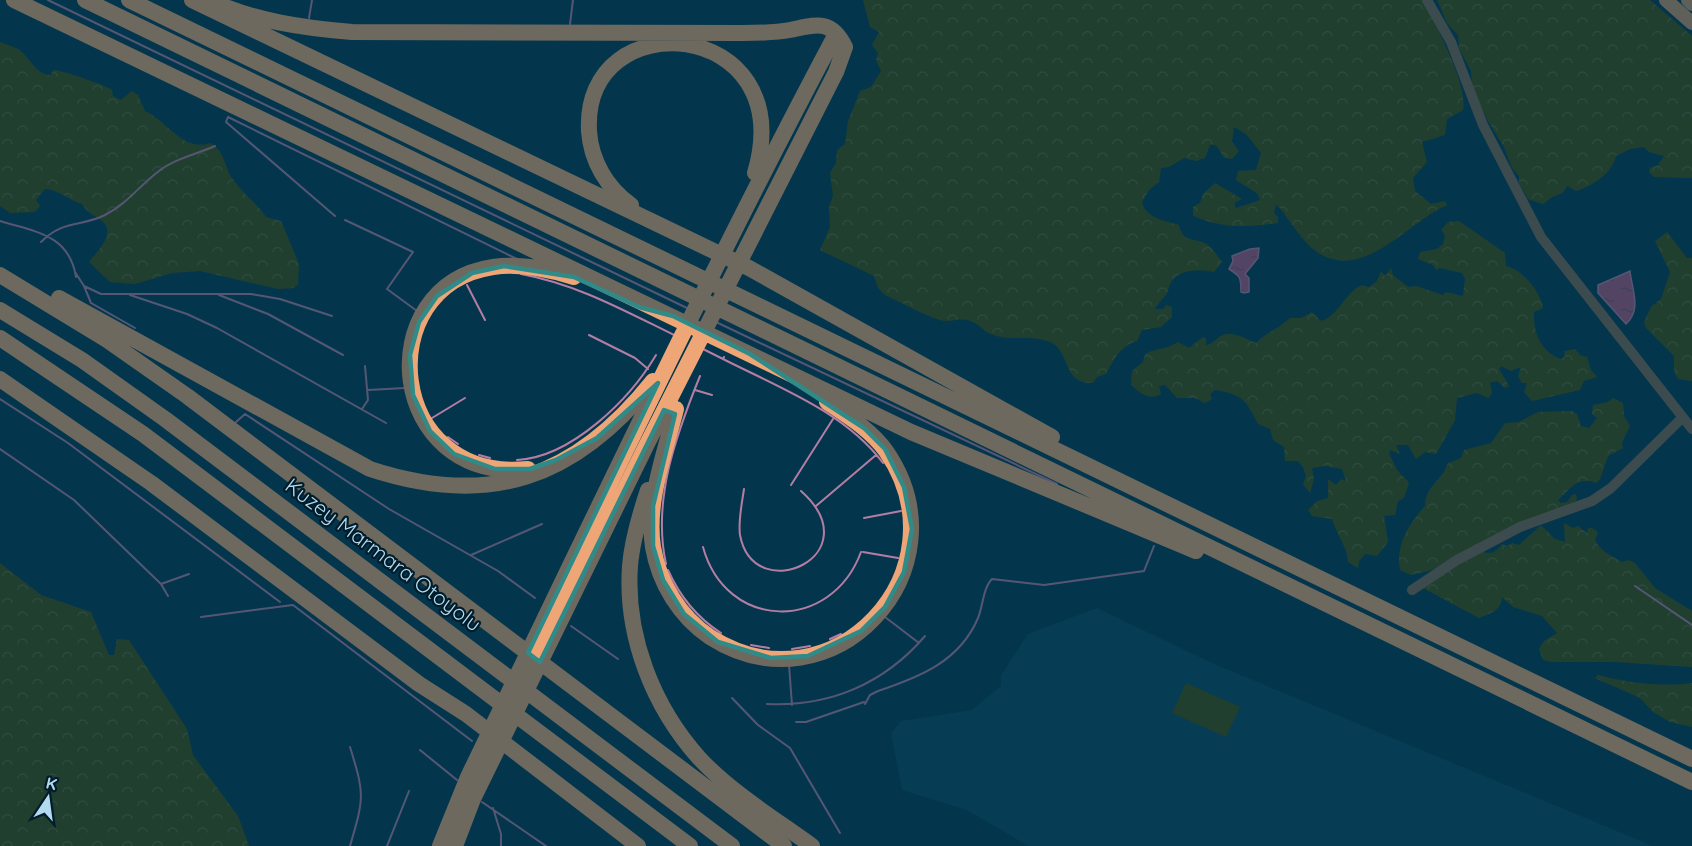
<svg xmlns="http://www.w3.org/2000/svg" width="1692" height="846" font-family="Quicksand,sans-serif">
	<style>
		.built { fill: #09435d }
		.forest { fill: url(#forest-crowns) }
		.pitch { fill: #454a0c }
		.water { fill: url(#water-ripples); stroke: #b67da3; stroke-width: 1.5 }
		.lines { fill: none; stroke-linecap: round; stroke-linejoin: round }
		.stream { stroke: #b67da3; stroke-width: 2 }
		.minor { stroke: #816451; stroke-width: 10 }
		.major { stroke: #d0936c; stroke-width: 14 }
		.highway { stroke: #efa676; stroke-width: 16 }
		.marked { fill: none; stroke: #308a88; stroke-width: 4.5; stroke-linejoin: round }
		.labels { text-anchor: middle; stroke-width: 4.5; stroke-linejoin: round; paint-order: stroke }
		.street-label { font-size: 21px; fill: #b2dbf2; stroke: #021c2a }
	</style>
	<defs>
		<pattern id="forest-crowns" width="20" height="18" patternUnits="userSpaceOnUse" patternTransform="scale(1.5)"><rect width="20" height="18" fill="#454a0c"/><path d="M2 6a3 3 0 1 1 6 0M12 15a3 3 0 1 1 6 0" fill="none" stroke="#5d6430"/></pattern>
		<pattern id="water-ripples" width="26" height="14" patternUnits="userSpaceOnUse" patternTransform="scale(1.5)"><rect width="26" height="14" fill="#b75581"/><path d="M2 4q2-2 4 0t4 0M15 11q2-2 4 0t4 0" fill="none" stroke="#8a4e6d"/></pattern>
	</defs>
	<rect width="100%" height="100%" fill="#03364d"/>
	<path class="built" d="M1097,608L1214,664L1653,846H1028L967,810L902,790L891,733L901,721L972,710L1001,686V675L1028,634Z"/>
	<path class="forest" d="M863,0H1422C1434,20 1469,87 1463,110L1447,119L1445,135L1422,142L1427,162L1413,178L1415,191L1431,204L1445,201L1447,205C1408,222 1363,283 1317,252C1302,242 1290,220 1278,206L1276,205L1274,213L1278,217V223C1244,227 1225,229 1193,216V207L1200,203L1203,194L1215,183L1242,199L1234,203L1236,208L1260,200L1258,194L1236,180L1238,171L1256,170L1261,153L1246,134L1234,127L1232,142L1239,151L1232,159L1224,158L1216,145H1210L1205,158L1196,161L1184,158L1169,167L1161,168L1159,182L1149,190L1142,202C1145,218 1166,221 1179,225C1183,245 1197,236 1209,246C1214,250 1218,257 1222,262L1214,272C1200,269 1178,268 1170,284C1168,287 1169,290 1167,293C1163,299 1159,302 1155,309H1163L1166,305L1172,307V317L1161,327L1142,330L1137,341C1120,346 1114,359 1106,374L1097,377L1093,383C1061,384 1072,352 1050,342C1030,334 1010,342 991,334C983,331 976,321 967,320C958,318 948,323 940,320C921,314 903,303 885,295L878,288L874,276L820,250L830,227L829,206L833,196L830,173L836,163L837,150L845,144L848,121L860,91L871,87L881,71L876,60L878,53L872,45L879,32L870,27Z
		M1437,0H1650L1692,36V178L1654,177L1649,172L1650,168L1658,165L1664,156L1649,152L1644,147L1630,149L1616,156C1612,173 1593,186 1576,191L1567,186L1563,193L1552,197L1543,204L1528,199L1519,183V176L1512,168L1504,147L1488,121L1472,87L1471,71L1459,48L1458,35L1447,23Z
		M0,42C7,45 18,47 23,53C32,62 37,74 50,75L54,70C61,70 108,86 112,90L113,96L121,100L132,91L138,95L145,111C166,120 184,153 210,143C224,149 224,166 232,178C241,192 257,203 266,217L281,221L299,264L298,284L294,288L278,289L200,271L172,273L135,284L110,282L89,262C96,253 115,235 104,223C96,214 90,217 82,204C68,200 60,190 45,189L36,200L40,206L35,212L10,213L0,206Z
		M1459,221L1505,253L1506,266C1523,270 1540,291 1543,308L1534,312C1533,333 1541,352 1561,359L1565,356L1564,351L1575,349L1580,355L1587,357L1591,370L1597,377L1584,381L1580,390L1532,401L1524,392L1527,383H1522L1518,376L1521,367L1511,371L1501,366L1499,369L1509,386L1505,388L1497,381L1490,383L1492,393L1488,398L1477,393L1457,398L1455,420L1436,454L1425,452L1416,459L1408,445H1396L1400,454L1390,450L1389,453L1397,470L1409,483L1404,498L1398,501L1395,515L1384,516L1388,542L1377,556L1365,554L1359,561L1358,568L1348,562C1348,548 1336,533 1332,519L1312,516L1308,510L1317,501L1328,498V479L1336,485L1341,479L1346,481L1342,469L1325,466L1312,468L1314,479L1310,493L1303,484L1306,476L1303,467L1298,461H1285L1284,447L1273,440L1270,429L1258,424C1246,400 1242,394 1215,390L1210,394L1212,399L1205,403L1195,398H1177L1165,385L1159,386L1161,394C1149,401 1140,393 1131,385L1132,371L1143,362L1145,354C1156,348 1166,350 1178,342L1189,348L1203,337L1206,338V345C1213,344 1216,338 1223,335C1234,331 1246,339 1256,343C1267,332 1279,329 1290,318H1301L1312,312L1321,321C1340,315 1344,293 1362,285L1369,287L1377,281L1381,271L1385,276L1391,268L1393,275L1408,287L1416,286L1443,295L1446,292L1463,296L1465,279L1462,273L1440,268L1436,270L1433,265L1418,259L1420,252L1437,249L1443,244L1445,235L1441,230L1448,222Z
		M1667,232L1687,258H1692V381L1678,379L1674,371V356L1646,328L1644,322L1651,307L1661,299L1670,272L1655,241Z
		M1613,398L1623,403L1624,416L1630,426L1622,442L1623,448L1608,456L1600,479L1596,483C1578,475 1570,489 1558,500L1561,503L1567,502L1572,495L1576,494L1577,499L1574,503L1511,527L1432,570L1411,575L1400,570C1395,545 1409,524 1425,506C1425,485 1443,481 1447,464L1461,458L1464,450L1491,443L1505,423L1519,422L1538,412L1572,411L1577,414L1581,426L1589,428L1597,418L1592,414L1593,405L1608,402Z
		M1564,523L1573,528L1578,526L1587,533L1588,528H1592L1598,532L1595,540C1600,551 1612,556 1622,562L1629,560L1635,563L1655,588L1692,611V667L1615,662H1551L1543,660L1539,649L1544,641L1557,633L1542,616L1513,607L1502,597C1501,611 1491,613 1479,618L1423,588L1480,551C1491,555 1495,553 1502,544L1507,546L1512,543L1519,545L1541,525L1555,539L1565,542Z
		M0,563L41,595L91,612L109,655H114L117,639L129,640L187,729L193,755L238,816L249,846H0Z
		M1598,675C1626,683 1664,687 1692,683V727L1670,722L1653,712L1640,698L1595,678Z"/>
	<path class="pitch" d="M1186,683L1240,707L1226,737L1172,713Z"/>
	<path class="water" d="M1259,248L1258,258L1245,274L1249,278V292L1244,293L1241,292C1241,277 1240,276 1229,269L1233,261L1232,256L1250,249Z
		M1630,271C1632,290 1642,310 1626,324L1598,293V285Z"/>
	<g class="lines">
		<path class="stream" d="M48,0L689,309
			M309,18L312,0
			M570,24L573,0
			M335,216L226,122L228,117L517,259
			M345,220L413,252L387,289L417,311
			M0,221C35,232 69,234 76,277
			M41,242C64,219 82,227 105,215C128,203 139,186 159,171C174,159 197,154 215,146
			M465,269L476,264
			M75,272L84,286L101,294H251L280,299L332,316
			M521,274C576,284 623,310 674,335
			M467,285L485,320
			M84,286L91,303L135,328
			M130,295L187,314L217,328L386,423
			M219,295L268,314L343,355
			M716,322L1057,484
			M589,335L635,358L648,369
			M703,349L723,359L724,357
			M723,359C778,387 845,412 883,463
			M368,390L405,388
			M695,390L712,395
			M0,399L68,443L280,602
			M362,409L368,400L365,366
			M432,418L465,398
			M236,422L245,414L389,509L498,571L535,598
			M448,437L458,444
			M0,449L74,500L161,584L168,596
			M479,455L490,458
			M517,460C572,457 630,399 656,355
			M791,485L833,419
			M744,489C742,503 738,521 740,535C754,609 873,555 801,491
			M816,506L876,455
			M864,518L901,511
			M703,547C726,631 831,633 861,552
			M863,552L898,558
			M471,555L542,524
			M666,564C652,500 676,435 700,376
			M668,570C680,597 696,617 721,633
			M161,584L189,574
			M1635,586L1692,625
			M201,617L293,605L472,741
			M885,617L919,643
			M571,626L618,659
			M830,639L841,634
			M751,645L769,648
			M792,649L810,646
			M789,665L792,705
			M732,698L758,725L790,748L840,833
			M767,704C829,707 884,684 925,636
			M865,704L870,695L878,691C920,677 960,661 978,618C983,606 983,588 992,579L1044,585L1144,571L1154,546
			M796,722H806L864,702
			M420,750L457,780
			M482,802L546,846
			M493,808L501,834V846
			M350,846C364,798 365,795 350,747
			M387,846L409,791"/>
		<path class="minor" d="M1427,0L1451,42L1483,125L1541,237L1692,429
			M1412,590L1457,560L1520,527L1592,501L1611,488L1682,418"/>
		<path class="major" d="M1666,0L1692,23
			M1688,0L1692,4"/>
		<path class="highway" d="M14,0L911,432L1196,551
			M85,0L1692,782
			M129,0L1692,759
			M192,0L749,268L1052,437
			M209,0C254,21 303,28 352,32L742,33C758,33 774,33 790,30C815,25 831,18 845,47L836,72L647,444L473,799L455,846
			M631,205C607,188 591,161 589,131C582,0 801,17 755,173
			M0,275L107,340L187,396L784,846
			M59,298L370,469C489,508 575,479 653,381
			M0,310L82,360L165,419L732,846
			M0,338L143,434L690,846
			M0,379L151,483L419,684L466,714L638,846
			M676,409C665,453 646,502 653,547C659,583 680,617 710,637C832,715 968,570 886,451C871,430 848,416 827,402
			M528,469C387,484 368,286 493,267C520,263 548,269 574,277
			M648,490C640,514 632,540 630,566C625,636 653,707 700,759C732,793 775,819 812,846
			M440,846L468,777C589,528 706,278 836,34"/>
	</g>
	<path d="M0 0H1692V846H0ZM504,266L574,277L639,307L673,316L750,354L864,428L885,449L904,487L912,529L904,572L885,607L861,631L808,656L771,658L718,642L684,614L663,580L653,546V506L675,414L664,410L540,662L528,653L658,383L597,438L556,460L530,469H495L454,454L430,431L413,395L410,355L419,322L437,296L472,273Z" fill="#03364d" fill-opacity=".55" fill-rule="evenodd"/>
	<path class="marked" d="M504,266L574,277L639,307L673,316L750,354L864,428L885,449L904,487L912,529L904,572L885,607L861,631L808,656L771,658L718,642L684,614L663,580L653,546V506L675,414L664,410L540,662L528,653L658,383L597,438L556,460L530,469H495L454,454L430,431L413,395L410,355L419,322L437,296L472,273Z"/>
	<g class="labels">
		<g class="street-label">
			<text transform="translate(383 555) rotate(37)" y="7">Kuzey Marmara Otoyolu</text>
		</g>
	</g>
	<g transform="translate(48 798) rotate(13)" stroke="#021c2a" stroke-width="4.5" paint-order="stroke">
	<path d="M0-4.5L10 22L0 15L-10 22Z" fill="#b2dbf2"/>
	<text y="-9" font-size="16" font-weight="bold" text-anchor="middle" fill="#b2dbf2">K</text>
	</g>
</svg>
